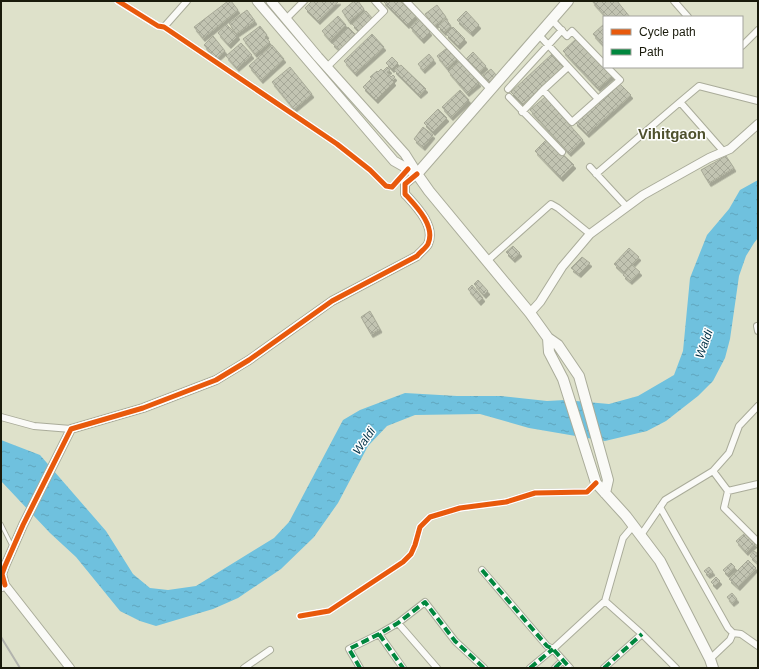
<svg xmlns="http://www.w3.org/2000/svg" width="759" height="669" font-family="Arial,sans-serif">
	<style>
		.water { fill: url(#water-ripples) }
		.building { fill: url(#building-cross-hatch); stroke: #a8aa98; filter: url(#shadow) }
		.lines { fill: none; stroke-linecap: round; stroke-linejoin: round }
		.service-casing { stroke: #aaac9a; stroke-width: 5 }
		.minor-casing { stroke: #aaac9a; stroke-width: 8 }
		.tertiary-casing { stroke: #aaac9a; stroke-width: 10 }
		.secondary-casing { stroke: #aaac9a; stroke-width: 11 }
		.primary-casing { stroke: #aaac9a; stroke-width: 12 }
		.service { stroke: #fafaf7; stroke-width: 3 }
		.minor { stroke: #fafaf7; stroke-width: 6 }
		.tertiary { stroke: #fafaf7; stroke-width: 8 }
		.secondary { stroke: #fafaf7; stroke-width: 9 }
		.primary { stroke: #fafaf7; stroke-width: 10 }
		.rail { stroke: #b2b3ad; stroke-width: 2 }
		.quiet { stroke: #00873e; stroke-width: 4; stroke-dasharray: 8 4; stroke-linecap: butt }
		.cycleway-casing { stroke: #fff; stroke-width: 8 }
		.cycleway { stroke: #e8590c; stroke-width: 5 }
		.labels { text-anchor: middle; stroke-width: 3; stroke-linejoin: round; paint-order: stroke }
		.water-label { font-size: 12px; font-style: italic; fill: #003247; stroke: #fff }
		.district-label { font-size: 15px; font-weight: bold; fill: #4f512e; stroke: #fff }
	</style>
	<defs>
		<pattern id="water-ripples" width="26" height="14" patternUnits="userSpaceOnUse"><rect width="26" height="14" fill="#6fc1de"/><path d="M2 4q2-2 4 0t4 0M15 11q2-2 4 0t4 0" fill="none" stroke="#60a5bd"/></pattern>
		<pattern id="building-cross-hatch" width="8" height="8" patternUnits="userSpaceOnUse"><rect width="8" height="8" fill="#c2c4b2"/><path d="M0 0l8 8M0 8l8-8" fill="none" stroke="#a6a898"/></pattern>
		<filter id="shadow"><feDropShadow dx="2" dy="3.5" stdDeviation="0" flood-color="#0004"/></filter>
	</defs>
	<rect width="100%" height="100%" fill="#dee1ca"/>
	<path class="water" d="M758,180V238L754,243L746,256L739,276L730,339L725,358L713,381L698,396L666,421L647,431L605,441L529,428L480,414L415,415L387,426L368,446L338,503L314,537L281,569L238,598L213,609L156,626L140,621L120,611L76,557L50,533L1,481V440L40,455L106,531L133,574L150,588L168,590L196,586L274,538L289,522L343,420L360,410L405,393L457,396H501L547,401L565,400L609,404L638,396L674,375L683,351L690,278L707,235L729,209L740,190Z"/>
	<path class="building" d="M228,1H231L238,10L203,38L194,27Z
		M312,1H339L318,21L305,8Z
		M354,1H358L364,9L349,21L342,11Z
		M383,1H400L416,16L407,25Z
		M592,1H617L630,17H606Z
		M437,5L446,17L434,26L425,14Z
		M247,10L255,21L236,34L229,23Z
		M366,11L373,19L359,31L352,24Z
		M466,11L479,25L471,33L457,20Z
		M338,16L346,25L330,40L322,31Z
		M419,19L430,32L422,40L410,27Z
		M446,19L451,26L444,32L438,26Z
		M226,24L238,36L229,45L218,33Z
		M604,24V46L593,34Z
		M260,26L267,35L265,37L270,42L255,54L243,39Z
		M348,27L355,34L340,50L332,43Z
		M453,27L465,39L458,46L446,34Z
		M372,34L384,47L355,73L344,61Z
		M213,36L225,51L216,59L204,45Z
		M576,39L612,76L598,88L563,51Z
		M241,43L252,55L237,68L226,56Z
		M272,45L284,59L261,80L249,66Z
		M447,48L457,59L447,68L437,56Z
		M473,52L486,66L478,73L466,59Z
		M429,54L434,60L423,70L418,64Z
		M552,54L564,67L523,104L511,92Z
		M392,57L398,63L392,69L386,63Z
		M460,61L479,83L467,93L448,71Z
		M401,65L426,89L419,95L394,70Z
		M290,67L312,94L294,109L272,82Z
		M387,67L390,70L387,72L391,77L393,75L395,77L392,80L394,82L376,100L363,87L372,78L370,77L377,71L378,72L381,69L383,71Z
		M491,69L497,76L489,83L483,75Z
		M619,83L631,95L587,134L575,122Z
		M460,90L469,100L451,117L442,107Z
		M545,97L583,140L569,153L530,110Z
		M438,109L447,118L433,132L424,123Z
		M423,127L433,135L423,147L414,139Z
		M547,139L574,165L561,178L535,151Z
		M726,156L734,168L709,183L701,170Z
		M513,246L520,253L513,259L506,252Z
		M629,248L639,257L624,273L614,264Z
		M582,257L590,263L579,274L571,268Z
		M632,265L640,272L630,281L623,275Z
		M478,280L488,291L484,295L474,284Z
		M472,285L483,298L479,302L468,289Z
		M370,311L380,329L371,334L361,317Z
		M745,533L755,544L746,552L736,541Z
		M754,551L758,554V563L750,556Z
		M748,560L756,568L738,587L729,579Z
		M731,563L735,567L727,574L723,570Z
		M709,567L713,572L708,575L704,571Z
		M716,577L720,581L715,586L711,582Z
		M732,593L737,599L732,603L727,597Z"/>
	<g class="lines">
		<defs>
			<path id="service" d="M1,524L12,546"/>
			<path id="minor" d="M118,1L158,26L164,27L337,144L370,170L386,186L392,187L408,169
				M406,1L491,90
				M674,1L688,17
				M286,19L304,1
				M552,20L567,36L572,31L604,64
				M164,27L187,1
				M539,35L598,99L572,122L543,90L568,67
				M742,46L758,30
				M327,67L384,11L375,1
				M508,89L562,30
				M509,97L562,152
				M598,99L620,80L607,67
				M522,112L543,90
				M724,152L680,102L699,86L758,101
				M590,167L627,207
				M596,174L680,102
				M487,261L551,204L558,208L590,234
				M757,326L758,331
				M1,417L34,426L71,429
				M713,471L728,491L724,508L758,542
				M728,491L758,484
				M660,507L728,628L733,633L741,634L758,646
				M641,535L665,500L713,471L729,453L739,426L758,406
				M482,570L547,646L553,649L570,668
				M605,601L642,634L676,668
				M300,616L329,611L403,562L411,554L415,545L420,527L430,517L460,508L506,502L535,493L587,492L596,483
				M398,623L437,668
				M379,634L403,668
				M710,659L730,640L733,633
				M244,668L270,650
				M360,668L349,649L379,634L398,623L425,602L455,641L484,668
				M530,668L553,649L605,601L623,538L634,525
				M555,668L563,660
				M604,668L642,634"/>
			<path id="tertiary" d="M530,313L540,302L562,267L590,234L643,195L709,158L730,149L758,124
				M5,585L2,574L5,566L23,525L71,429L143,408L216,380L249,360L332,301L417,256C420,252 426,248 428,244C436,226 416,206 405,194V184L417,174
				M2,587L5,585L70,668"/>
			<path id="secondary" d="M257,1L394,161L417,174
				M271,1L318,57L405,154L417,173"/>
			<path id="primary" d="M568,1L417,174L429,191L530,313L548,338L558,345L579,376L605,469L608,480L605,493
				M548,338L549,352L563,379L596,483L626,516L660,561L710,659L713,668"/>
		</defs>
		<use href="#service" class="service-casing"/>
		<use href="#minor" class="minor-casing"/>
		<use href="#tertiary" class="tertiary-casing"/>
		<use href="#secondary" class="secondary-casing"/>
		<use href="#primary" class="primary-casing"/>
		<use href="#service" class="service"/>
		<use href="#minor" class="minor"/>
		<use href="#tertiary" class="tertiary"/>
		<use href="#secondary" class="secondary"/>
		<use href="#primary" class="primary"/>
		<path class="rail" d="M1,637L20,668"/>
		<path class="quiet" d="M482,570L547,646L553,649L570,668
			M379,634L403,668
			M360,668L349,649L379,634L398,623L425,602L455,641L484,668
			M530,668L553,649
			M555,668L563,660
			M604,668L642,634"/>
		<defs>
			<path id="cycleway" d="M118,1L158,26L164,27L337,144L370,170L386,186L392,187L408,169
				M5,585L2,574L5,566L23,525L71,429L143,408L216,380L249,360L332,301L417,256C420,252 426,248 428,244C436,226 416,206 405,194V184L417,174
				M300,616L329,611L403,562L411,554L415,545L420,527L430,517L460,508L506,502L535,493L587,492L596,483"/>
		</defs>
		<use href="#cycleway" class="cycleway-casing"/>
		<use href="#cycleway" class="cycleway"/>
	</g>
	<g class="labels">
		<g class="water-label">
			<text transform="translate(704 344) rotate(-70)" y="4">Waldi</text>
			<text transform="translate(364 441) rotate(-55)" y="4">Waldi</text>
		</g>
		<g class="district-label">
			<text x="672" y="139">Vihitgaon</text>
		</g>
	</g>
	<rect width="759" height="669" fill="none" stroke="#191a0b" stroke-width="4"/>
	<rect x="603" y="16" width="140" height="52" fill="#ffffff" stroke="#a3a39d"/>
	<rect x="611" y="29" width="20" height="6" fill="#e8590c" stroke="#a3a39d"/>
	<text x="639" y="36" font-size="12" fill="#191a0b">Cycle path</text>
	<rect x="611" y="49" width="20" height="6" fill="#00873e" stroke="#a3a39d"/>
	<text x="639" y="56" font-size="12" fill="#191a0b">Path</text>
</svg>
